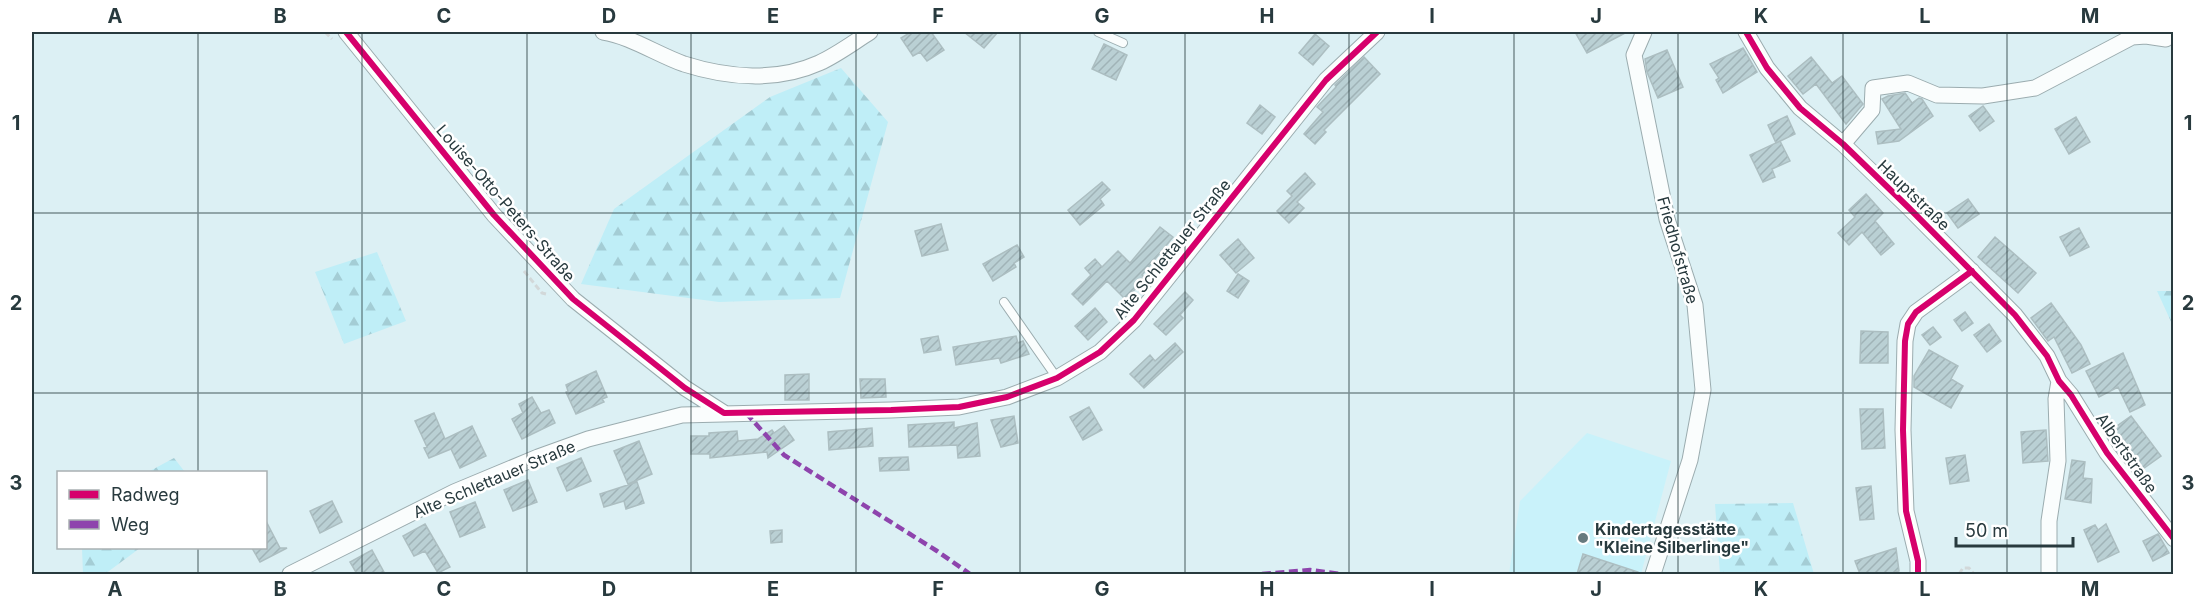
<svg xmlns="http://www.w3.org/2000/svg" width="2205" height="606" font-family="Inter,sans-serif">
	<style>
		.built { fill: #c9f2fa }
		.forest { fill: url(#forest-firs) }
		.building { fill: url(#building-hatch); stroke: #acbec1; stroke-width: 1.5 }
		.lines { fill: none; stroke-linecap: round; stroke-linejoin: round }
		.service-casing { stroke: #9bacaf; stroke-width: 10 }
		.minor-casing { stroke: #9bacaf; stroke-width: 17 }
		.path { stroke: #d2d8d9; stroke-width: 3; stroke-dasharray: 6 3; stroke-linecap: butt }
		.service { stroke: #fafdfd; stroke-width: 8 }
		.minor { stroke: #fafdfd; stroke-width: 15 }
		.quiet { stroke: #8e44ad; stroke-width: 4.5; stroke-dasharray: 9 4.5; stroke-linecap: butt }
		.cycleway-casing { stroke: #fff; stroke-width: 10 }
		.cycleway { stroke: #d6006c; stroke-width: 6 }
		.grid { fill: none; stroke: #283a3e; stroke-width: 1.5; stroke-opacity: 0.55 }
		.poi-dot { fill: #677a7e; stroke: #fff; stroke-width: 2 }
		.labels { text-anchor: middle; stroke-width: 5; stroke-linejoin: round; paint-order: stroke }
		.street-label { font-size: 16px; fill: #283a3e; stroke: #fff }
		.poi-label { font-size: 16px; font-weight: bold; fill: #283a3e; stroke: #fff; text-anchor: start }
		.neatline { fill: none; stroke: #283a3e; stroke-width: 2 }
		.grid-label { font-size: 20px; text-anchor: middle; font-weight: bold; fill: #283a3e }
	</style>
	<defs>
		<pattern id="forest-firs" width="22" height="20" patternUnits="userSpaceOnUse" patternTransform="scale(1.5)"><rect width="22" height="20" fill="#bfeef7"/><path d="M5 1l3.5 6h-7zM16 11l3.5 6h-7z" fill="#a4cdd5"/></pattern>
		<pattern id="building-hatch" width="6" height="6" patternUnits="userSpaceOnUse" patternTransform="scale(1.5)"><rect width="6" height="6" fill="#bad0d4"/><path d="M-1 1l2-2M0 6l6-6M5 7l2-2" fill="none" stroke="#a0b3b7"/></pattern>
	</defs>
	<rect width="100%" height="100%" fill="#dcf0f4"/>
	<path class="built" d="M1587,433L1671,461L1641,574H1509L1520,501Z"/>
	<path class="forest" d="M841,68L888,122L840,298L719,302L581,284L614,209L770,97Z
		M377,252L406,321L344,344L315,272Z
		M2157,291H2173V326Z
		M174,458L185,472H148Z
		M1793,503L1814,574H1720L1715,504Z
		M82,548H140L105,574H83Z"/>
	<path class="building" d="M911,32H931L944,50L927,61L920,52L913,56L901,38Z
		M964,32H998L984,48Z
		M1575,32H1627L1587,53Z
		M1315,34L1329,46L1313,65L1299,53Z
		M1104,44L1127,55L1116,80L1092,69Z
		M1743,48L1757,72L1723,93L1716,80L1719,78L1710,64Z
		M1667,50L1683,87L1658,98L1647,72L1645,59Z
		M1364,57L1380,74L1324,130L1326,132L1315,144L1304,134L1323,112L1317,107L1336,87L1335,85Z
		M1811,57L1832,83L1842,76L1863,104L1846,124L1816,84L1803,94L1788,76Z
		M1905,93L1912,103L1919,98L1922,99L1933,116L1899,141L1878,144L1876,132L1901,129L1882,99L1888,96Z
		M1260,105L1275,117L1262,134L1247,123Z
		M1983,106L1994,121L1980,131L1969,116Z
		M1787,116L1795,134L1776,143L1768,125Z
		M2076,117L2090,142L2069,154L2055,129Z
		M1780,141L1790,161L1772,169L1775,177L1763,182L1750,155Z
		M1305,173L1315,184L1297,202L1304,208L1289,223L1277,211L1292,196L1287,191Z
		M1102,182L1110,190L1100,199L1104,205L1080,225L1068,210Z
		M1866,194L1883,213L1875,221L1894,244L1881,255L1862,232L1849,245L1838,233L1855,217L1849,210Z
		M1968,199L1979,214L1958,228L1947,213Z
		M941,224L948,250L922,256L915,231Z
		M1160,227L1173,237L1142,275L1146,279L1125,299L1107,281L1083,305L1072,294L1091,275L1085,268L1095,259L1102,267L1118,251L1130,263Z
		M2079,228L2089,247L2070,256L2060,237Z
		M1995,237L2036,273L2018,293L1978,257Z
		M1238,239L1254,258L1236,273L1220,255Z
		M1017,245L1024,257L1014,263L1016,267L993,281L983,264Z
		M1238,274L1249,281L1238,298L1227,291Z
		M1185,292L1193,300L1180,315L1183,318L1166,335L1154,324Z
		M2051,303L2081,345L2090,364L2072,373L2054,337L2048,341L2031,318Z
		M1095,308L1107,322L1088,340L1075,326Z
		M1965,312L1973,323L1962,331L1954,320Z
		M1989,324L2001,341L1987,352L1974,335Z
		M1933,327L1941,337L1930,345L1922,335Z
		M1861,331L1888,332V363H1860Z
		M938,336L941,350L924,353L921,339Z
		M1016,336L1018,343L1023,341L1029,354L1001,363L999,358L956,365L953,347Z
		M1175,343L1183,352L1144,388L1130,374L1150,355L1155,361Z
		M1929,350L1958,366L1951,379L1963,386L1951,408L1914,387V376Z
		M2123,353L2145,405L2130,412L2118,387L2099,397L2086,371Z
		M596,371L607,397L602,399L604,402L576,414L566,392L568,391L566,385Z
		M809,374V400H785V375Z
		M860,379H885L886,397L861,398Z
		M532,397L541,413L549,410L555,423L522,439L512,419L523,413L519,404Z
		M1089,407L1102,430L1083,440L1070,417Z
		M1860,409H1883L1885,448L1862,449Z
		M434,413L445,439L472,426L486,456L460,468L451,449L429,458L424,448L427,447L415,421Z
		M1014,416L1018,443L1001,447L991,420Z
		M2131,416L2161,456L2140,471L2110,431Z
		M954,422V428L977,423L980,456L958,458L957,445L909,447L908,425Z
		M784,426L794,440L768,458L767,452L710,458V454H691V436H709V433L737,431L738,441L758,439L772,430L774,433Z
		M872,428L873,446L829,450L828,432Z
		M2046,430L2048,461L2023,463L2021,432Z
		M639,441L652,474L628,484L614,451Z
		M1965,455L1969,481L1950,484L1946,458Z
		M908,457L909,470L880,471L879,458Z
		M581,458L591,481L567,491L557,468Z
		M2072,460L2085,462L2083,478L2092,479L2091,503L2065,499Z
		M528,480L537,502L513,511L504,490Z
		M637,482L644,503L626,509L624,501L604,507L600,494Z
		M1871,486L1874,519L1860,520L1856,488Z
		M332,501L342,522L320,533L310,511Z
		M475,502L485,527L460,537L450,512Z
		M266,521L280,548H287L260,562L252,548H266Z
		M425,524L450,567L438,573L425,551L414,556L403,536Z
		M2106,524L2119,552L2098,562L2084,530L2095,525L2098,530Z
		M782,530V542L771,543L770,531Z
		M2158,534L2169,553L2153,561L2143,541Z
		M1896,548L1899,571L1889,574H1860L1855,561Z
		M372,550L385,574H357L350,562Z
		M1583,554L1638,572V574H1577Z"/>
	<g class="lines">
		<defs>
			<path id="service" d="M1098,32L1123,43
				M1004,302L1057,378"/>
			<path id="minor" d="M346,32L494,215L573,299L685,388L724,413
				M603,32C630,36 658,55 684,64C728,78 777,82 819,63C837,55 854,42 870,32
				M1644,32L1634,55L1667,219L1695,305L1703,390L1690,460L1653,574
				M1746,32L1767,68L1800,108L1843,144L1908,207L2015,315L2047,356L2059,381L2071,395L2107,453L2174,539
				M1843,144L1872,110L1873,88L1908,83L1937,95L1983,96L2035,88L2132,37L2146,36L2166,39
				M290,574L454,492L538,457L588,439L682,415L891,410L959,407L1007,397L1057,378L1100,352L1134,320L1326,80L1377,32
				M1918,574V561L1906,511L1903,430L1905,341L1908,324L1916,312L1972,271
				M2049,574V521L2058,461L2056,399L2059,381"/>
		</defs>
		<use href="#service" class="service-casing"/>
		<use href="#minor" class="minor-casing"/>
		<path class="path" d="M325,32L332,39
			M524,271L542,293L546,294
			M1959,574L1963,568H1969L1974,574"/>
		<use href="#service" class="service"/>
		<use href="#minor" class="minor"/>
		<path class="quiet" d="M746,413L784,455L937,551L970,574
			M1262,574L1310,570L1341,574"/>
		<defs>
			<path id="cycleway" d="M346,32L494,215L573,299L685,388L724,413L891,410L959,407L1007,397L1057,378L1100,352L1134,320L1326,80L1377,32
				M1746,32L1767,68L1800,108L1843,144L1908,207L2015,315L2047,356L2059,381L2071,395L2107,453L2174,539
				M1918,574V561L1906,511L1903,430L1905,341L1908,324L1916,312L1972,271"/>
		</defs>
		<use href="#cycleway" class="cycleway-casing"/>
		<use href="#cycleway" class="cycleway"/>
	</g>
	<path class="grid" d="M198,32V472M362,32V574M527,32V574M691,32V574M856,32V574M1020,32V574M1185,32V574M1349,32V574M1514,32V574M1678,32V574M1843,32V574M2007,32V574M32,213H2174M32,393H2174M198,548V574"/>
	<circle class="poi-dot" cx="1583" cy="538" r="6"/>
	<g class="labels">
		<g class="street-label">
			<text transform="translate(1914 195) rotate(44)" y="6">Hauptstraße</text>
			<text transform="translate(506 203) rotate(49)" y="6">Louise-Otto-Peters-Straße</text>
			<text transform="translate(1172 249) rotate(-51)" y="6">Alte Schlettauer Straße</text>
			<text transform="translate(1678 250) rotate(74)" y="6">Friedhofstraße</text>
			<text transform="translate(2127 453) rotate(55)" y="6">Albertstraße</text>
			<text transform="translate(494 479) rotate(-23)" y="6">Alte Schlettauer Straße</text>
		</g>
		<g class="poi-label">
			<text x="1595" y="535">Kindertagesstätte<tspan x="1595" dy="18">"Kleine Silberlinge"</tspan></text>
		</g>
	</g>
	<rect width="2205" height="606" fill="none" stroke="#ffffff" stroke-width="66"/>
	<rect x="57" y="471" width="210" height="78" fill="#ffffff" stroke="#a9b0b2" stroke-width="1.5"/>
	<rect x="69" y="490" width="30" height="9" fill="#d6006c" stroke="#a9b0b2" stroke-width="1.5"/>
	<text x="111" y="501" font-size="18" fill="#283a3e">Radweg</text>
	<rect x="69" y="520" width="30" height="9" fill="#8e44ad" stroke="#a9b0b2" stroke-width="1.5"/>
	<text x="111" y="531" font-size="18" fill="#283a3e">Weg</text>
	<path d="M1956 537v9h117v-9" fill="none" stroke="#283a3e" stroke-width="3"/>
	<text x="1965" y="537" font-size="18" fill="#283a3e" stroke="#ffffff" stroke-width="4.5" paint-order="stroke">50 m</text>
	<rect x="33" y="33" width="2139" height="540" class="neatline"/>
	<g class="grid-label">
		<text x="115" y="23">A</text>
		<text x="280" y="23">B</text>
		<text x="444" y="23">C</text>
		<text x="609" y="23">D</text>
		<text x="773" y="23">E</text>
		<text x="938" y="23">F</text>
		<text x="1102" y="23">G</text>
		<text x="1267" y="23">H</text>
		<text x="1432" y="23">I</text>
		<text x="1596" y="23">J</text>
		<text x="1761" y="23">K</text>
		<text x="1925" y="23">L</text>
		<text x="2090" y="23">M</text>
		<text x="16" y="130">1</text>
		<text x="2188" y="130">1</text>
		<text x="16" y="310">2</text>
		<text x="2188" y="310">2</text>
		<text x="16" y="490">3</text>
		<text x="2188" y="490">3</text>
		<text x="115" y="596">A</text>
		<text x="280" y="596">B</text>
		<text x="444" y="596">C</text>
		<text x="609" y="596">D</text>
		<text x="773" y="596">E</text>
		<text x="938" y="596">F</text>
		<text x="1102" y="596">G</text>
		<text x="1267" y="596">H</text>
		<text x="1432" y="596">I</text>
		<text x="1596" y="596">J</text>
		<text x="1761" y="596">K</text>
		<text x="1925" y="596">L</text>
		<text x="2090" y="596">M</text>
	</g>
</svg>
